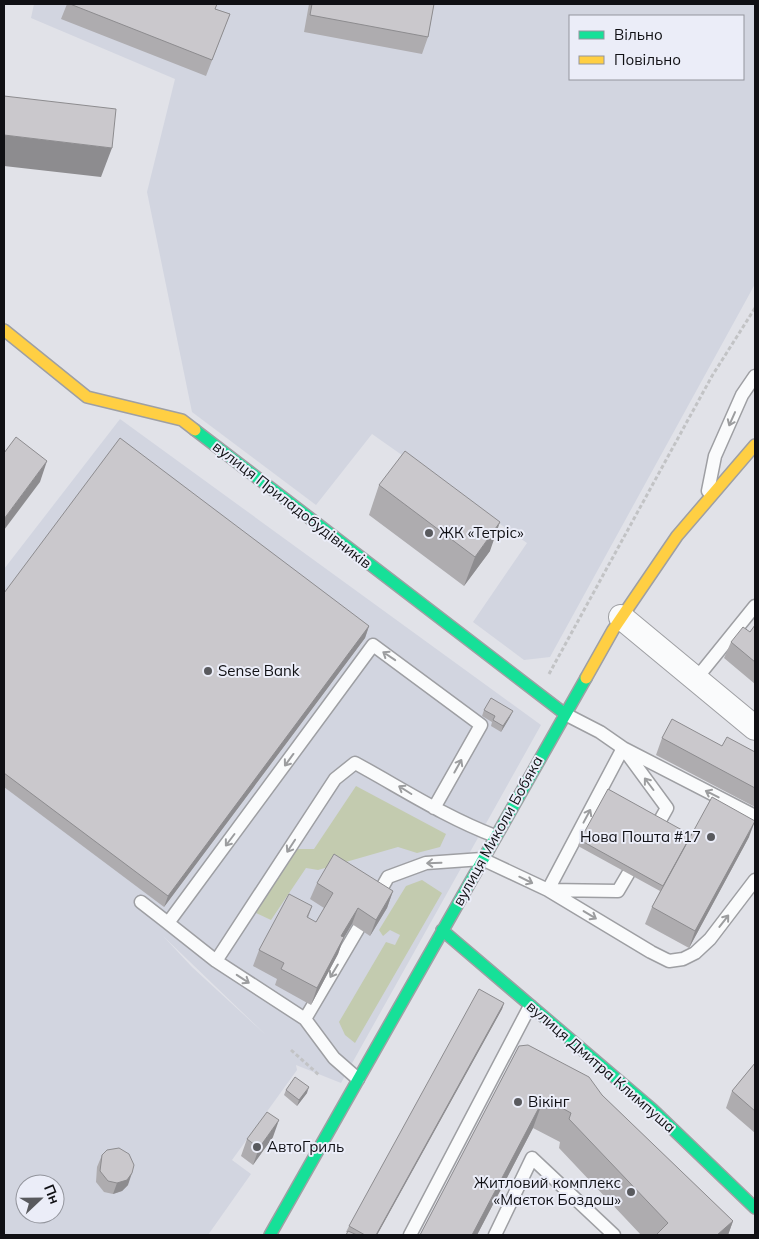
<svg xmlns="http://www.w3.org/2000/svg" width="759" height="1239" font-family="Mulish,sans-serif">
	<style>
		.built { fill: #d2d5e0; fill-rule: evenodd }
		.green { fill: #c3cbaf }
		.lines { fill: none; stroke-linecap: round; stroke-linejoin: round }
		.lane-casing { stroke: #9e9fa3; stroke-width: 15 }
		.street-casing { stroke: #9e9fa3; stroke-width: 26 }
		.fast-casing { stroke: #9e9fa3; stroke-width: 14 }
		.slow-casing { stroke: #9e9fa3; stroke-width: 14 }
		.path { stroke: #c2c3c5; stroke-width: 3; stroke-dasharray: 4 2.5; stroke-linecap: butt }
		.lane { stroke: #fafbfc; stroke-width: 12 }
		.street { stroke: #fafbfc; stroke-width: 24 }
		.fast { stroke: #16e098; stroke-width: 11 }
		.slow { stroke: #ffcf43; stroke-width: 11 }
		.wall { fill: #aeacaf }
		.shaded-wall { fill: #8d8c8f }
		.building { fill: #cac8cc; stroke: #8d8c8f }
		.oneway { stroke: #9c9d9f }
		.poi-dot { fill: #595a5e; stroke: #ebedf8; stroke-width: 2 }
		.labels { text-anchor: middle; stroke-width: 4; stroke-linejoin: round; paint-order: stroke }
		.street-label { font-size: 15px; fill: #101014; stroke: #ebedf8 }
		.poi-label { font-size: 15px; fill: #101014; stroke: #ebedf8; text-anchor: start }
	</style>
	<rect width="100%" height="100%" fill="#e1e2e8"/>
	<path class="built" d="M34,4H755V284L550,657L524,660L473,622L527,543L372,434L316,505L192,412L147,192L175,79L31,18ZM570,16H743V79H570Z
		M120,419L541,725L341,1083L296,1065L297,1070L232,1160L251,1174L208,1235H4V569ZM163,936L267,1036L192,967ZM25,1184H55V1214H25Z"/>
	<path class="green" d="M356,786L446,834L440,847L417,853L398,847L318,870L306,868L271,920L256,913L295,849H314Z
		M422,880L442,893L355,1043L345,1035L339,1022L386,942L395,945L400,935L390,930L383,936L379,930L406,886Z"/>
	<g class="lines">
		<defs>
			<path id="lane" d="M708,491L715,456L742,395L755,376
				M696,679L755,606
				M565,714L600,732L623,748L667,808L658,824
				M755,816L623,748L548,890L651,952L669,961L683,959L695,953L710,939L755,880
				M375,900L388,877L426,863L482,859L548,890L618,891L628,874
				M141,902L168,923
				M216,961L335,779L355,763C401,788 445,817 495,836
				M305,1019L358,929
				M358,1079L334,1058L305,1019L216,961L168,923L373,645L481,725L434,808
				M410,1235L530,1006
				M495,1235L532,1158L614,1235"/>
			<path id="street" d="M621,617L755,728"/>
			<path id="fast" d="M195,430L565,714
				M442,930L652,1109L755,1208
				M270,1235L586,678"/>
			<path id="slow" d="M4,330L87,397L182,420L195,430
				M586,678L613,630L677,536L755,445"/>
		</defs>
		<use href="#lane" class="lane-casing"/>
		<use href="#street" class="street-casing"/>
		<use href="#fast" class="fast-casing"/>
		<use href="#slow" class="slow-casing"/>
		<path class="path" d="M549,674L712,376L755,308
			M291,1050L319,1075"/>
		<use href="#lane" class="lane"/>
		<use href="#street" class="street"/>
		<use href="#fast" class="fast"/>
		<use href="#slow" class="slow"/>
	</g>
	<path class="wall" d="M67,4H217L215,9L230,14L206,76L61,19Z
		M309,4H434L428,37L422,54L304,32Z
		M379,485L490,551L464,586L369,515Z
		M4,593L369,626L365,638L164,907L4,787Z
		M755,625V684L724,658L731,642L750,632Z
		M484,710L510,717L501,732L491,726L492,722L482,716Z
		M662,738L722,746L755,752V807L656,755Z
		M691,835L749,837L689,948L645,924L652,907L660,891L578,846L580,840Z
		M317,883L393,891L387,908L370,936L352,924L344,937L338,954L311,1005L275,985L277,979L253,966L259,950L312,906L308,918L316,922L324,908L310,899Z
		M504,1003L502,1009L377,1235H346L348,1232H346L349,1226Z
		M519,1046L602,1095L733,1221L728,1235H641L559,1148L560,1142L533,1128L477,1235H420Z
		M755,1063V1133L726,1108L732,1091Z
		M286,1090L307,1093L297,1106L284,1095Z
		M273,1137L253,1165L241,1156L247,1139Z
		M102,1155L128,1185L122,1191L113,1194L104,1192L96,1182L97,1167Z"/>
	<path class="shaded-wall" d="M4,135L112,148L101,177L4,166Z
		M47,461L40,482L4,530V519Z
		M500,522L490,551L464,586L475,557Z
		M369,626L365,638L164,907L168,896Z
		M513,711L510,717L501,732L503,726Z
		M755,821L749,837L689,948L695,931Z
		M393,891L387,908L370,936L376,920Z
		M358,908L352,924L335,953L341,936Z
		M344,937L338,954L311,1005L317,988Z
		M504,1003L502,1009L377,1235H376Z
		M309,1087L307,1093L297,1106L299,1100Z
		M544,1098L533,1128L477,1235H472Z
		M279,1120L273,1137L253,1165L259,1148Z
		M132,1173L128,1185L122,1191L113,1194L117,1183Z
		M733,1221L728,1235H717Z"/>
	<path class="building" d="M70,4H217L215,9L230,14L212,60Z
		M312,4H434L428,37L310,15Z
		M4,96L116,109L112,148L4,135Z
		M16,437L47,461L4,519V453Z
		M120,438L369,626L168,896L4,773V593Z
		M405,451L500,522L475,557L379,485Z
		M755,625V662L731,642L743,627L750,632Z
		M491,698L513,711L503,726L493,720L495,716L484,710Z
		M672,719L722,746L727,737L755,752V788L662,738Z
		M608,789L691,835L663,886L580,840Z
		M712,797L755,821L695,931L652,907Z
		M334,854L393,891L376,920L358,908L341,936L344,937L317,988L281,969L284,963L259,950L289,894L312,906L307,917L316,922L333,893L317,883Z
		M479,989L504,1003L376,1235H365L349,1226Z
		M528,1045L589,1077L602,1095L733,1221L717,1235H656L668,1223L569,1119L571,1113L544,1098L472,1235H420L519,1046Z
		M755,1063V1111L732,1091Z
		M295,1077L309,1087L299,1100L286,1090Z
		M267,1112L279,1120L259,1148L247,1139Z
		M119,1148L129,1154L134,1165L132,1173L127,1180L117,1183L108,1181L100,1171L102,1155L107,1150Z
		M348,1231L357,1235H346Z"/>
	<defs><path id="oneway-shaft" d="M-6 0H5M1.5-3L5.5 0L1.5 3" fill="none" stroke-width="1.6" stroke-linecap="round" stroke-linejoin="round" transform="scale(1.25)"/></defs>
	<g class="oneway">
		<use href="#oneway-shaft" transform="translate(732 419) rotate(114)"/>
		<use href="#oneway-shaft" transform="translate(389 656) rotate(-146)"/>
		<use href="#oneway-shaft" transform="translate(289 760) rotate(126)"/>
		<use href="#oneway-shaft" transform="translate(458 766) rotate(-61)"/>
		<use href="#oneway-shaft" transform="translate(649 784) rotate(-127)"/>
		<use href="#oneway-shaft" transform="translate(405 790) rotate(-148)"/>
		<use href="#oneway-shaft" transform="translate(712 794) rotate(-153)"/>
		<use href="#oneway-shaft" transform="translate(587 816) rotate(-62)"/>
		<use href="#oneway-shaft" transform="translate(230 840) rotate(127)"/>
		<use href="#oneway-shaft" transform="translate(291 846) rotate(123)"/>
		<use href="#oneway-shaft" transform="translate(434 863) rotate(178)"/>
		<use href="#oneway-shaft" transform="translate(526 880) rotate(26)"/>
		<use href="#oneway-shaft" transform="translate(590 915) rotate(31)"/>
		<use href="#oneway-shaft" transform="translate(724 921) rotate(-52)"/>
		<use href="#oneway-shaft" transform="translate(334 971) rotate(121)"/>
		<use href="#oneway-shaft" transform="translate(243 979) rotate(33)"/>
	</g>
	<g class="poi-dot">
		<circle cx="429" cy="533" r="5"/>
		<circle cx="208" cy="671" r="5"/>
		<circle cx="711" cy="837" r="5"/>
		<circle cx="518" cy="1102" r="5"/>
		<circle cx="257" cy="1147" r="5"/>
		<circle cx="631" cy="1192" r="5"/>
	</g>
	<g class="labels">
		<g class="street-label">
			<text transform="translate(292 505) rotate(38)" y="5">вулиця Приладобудівників</text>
			<text transform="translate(498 831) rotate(-61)" y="5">вулиця Миколи Бобяка</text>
			<text transform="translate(601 1067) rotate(41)" y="5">вулиця Дмитра Климпуша</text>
		</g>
		<g class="poi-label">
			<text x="439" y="538">ЖК «Тетріс»</text>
			<text x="218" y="676">Sense Bank</text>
			<text x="701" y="842" text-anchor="end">Нова Пошта #17</text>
			<text x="528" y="1107">Вікінг</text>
			<text x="267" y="1152">АвтоГриль</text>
			<text x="621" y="1188" text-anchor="end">Житловий комплекс<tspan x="621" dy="17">«Маєток Боздош»</tspan></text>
		</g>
	</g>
	<rect width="759" height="1239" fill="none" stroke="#101014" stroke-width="10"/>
	<rect x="569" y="15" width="175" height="65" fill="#ebedf8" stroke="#93959d"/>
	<rect x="579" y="31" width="25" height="8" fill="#16e098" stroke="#93959d"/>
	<text x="614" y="40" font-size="15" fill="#101014">Вільно</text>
	<rect x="579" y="56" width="25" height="8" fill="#ffcf43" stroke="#93959d"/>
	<text x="614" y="65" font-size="15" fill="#101014">Повільно</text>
	<g transform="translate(40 1199) rotate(68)"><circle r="24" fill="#ebedf8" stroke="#93959d"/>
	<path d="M0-4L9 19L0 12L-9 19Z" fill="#595a5e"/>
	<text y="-8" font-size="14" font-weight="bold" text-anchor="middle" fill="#101014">Пн</text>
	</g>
</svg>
